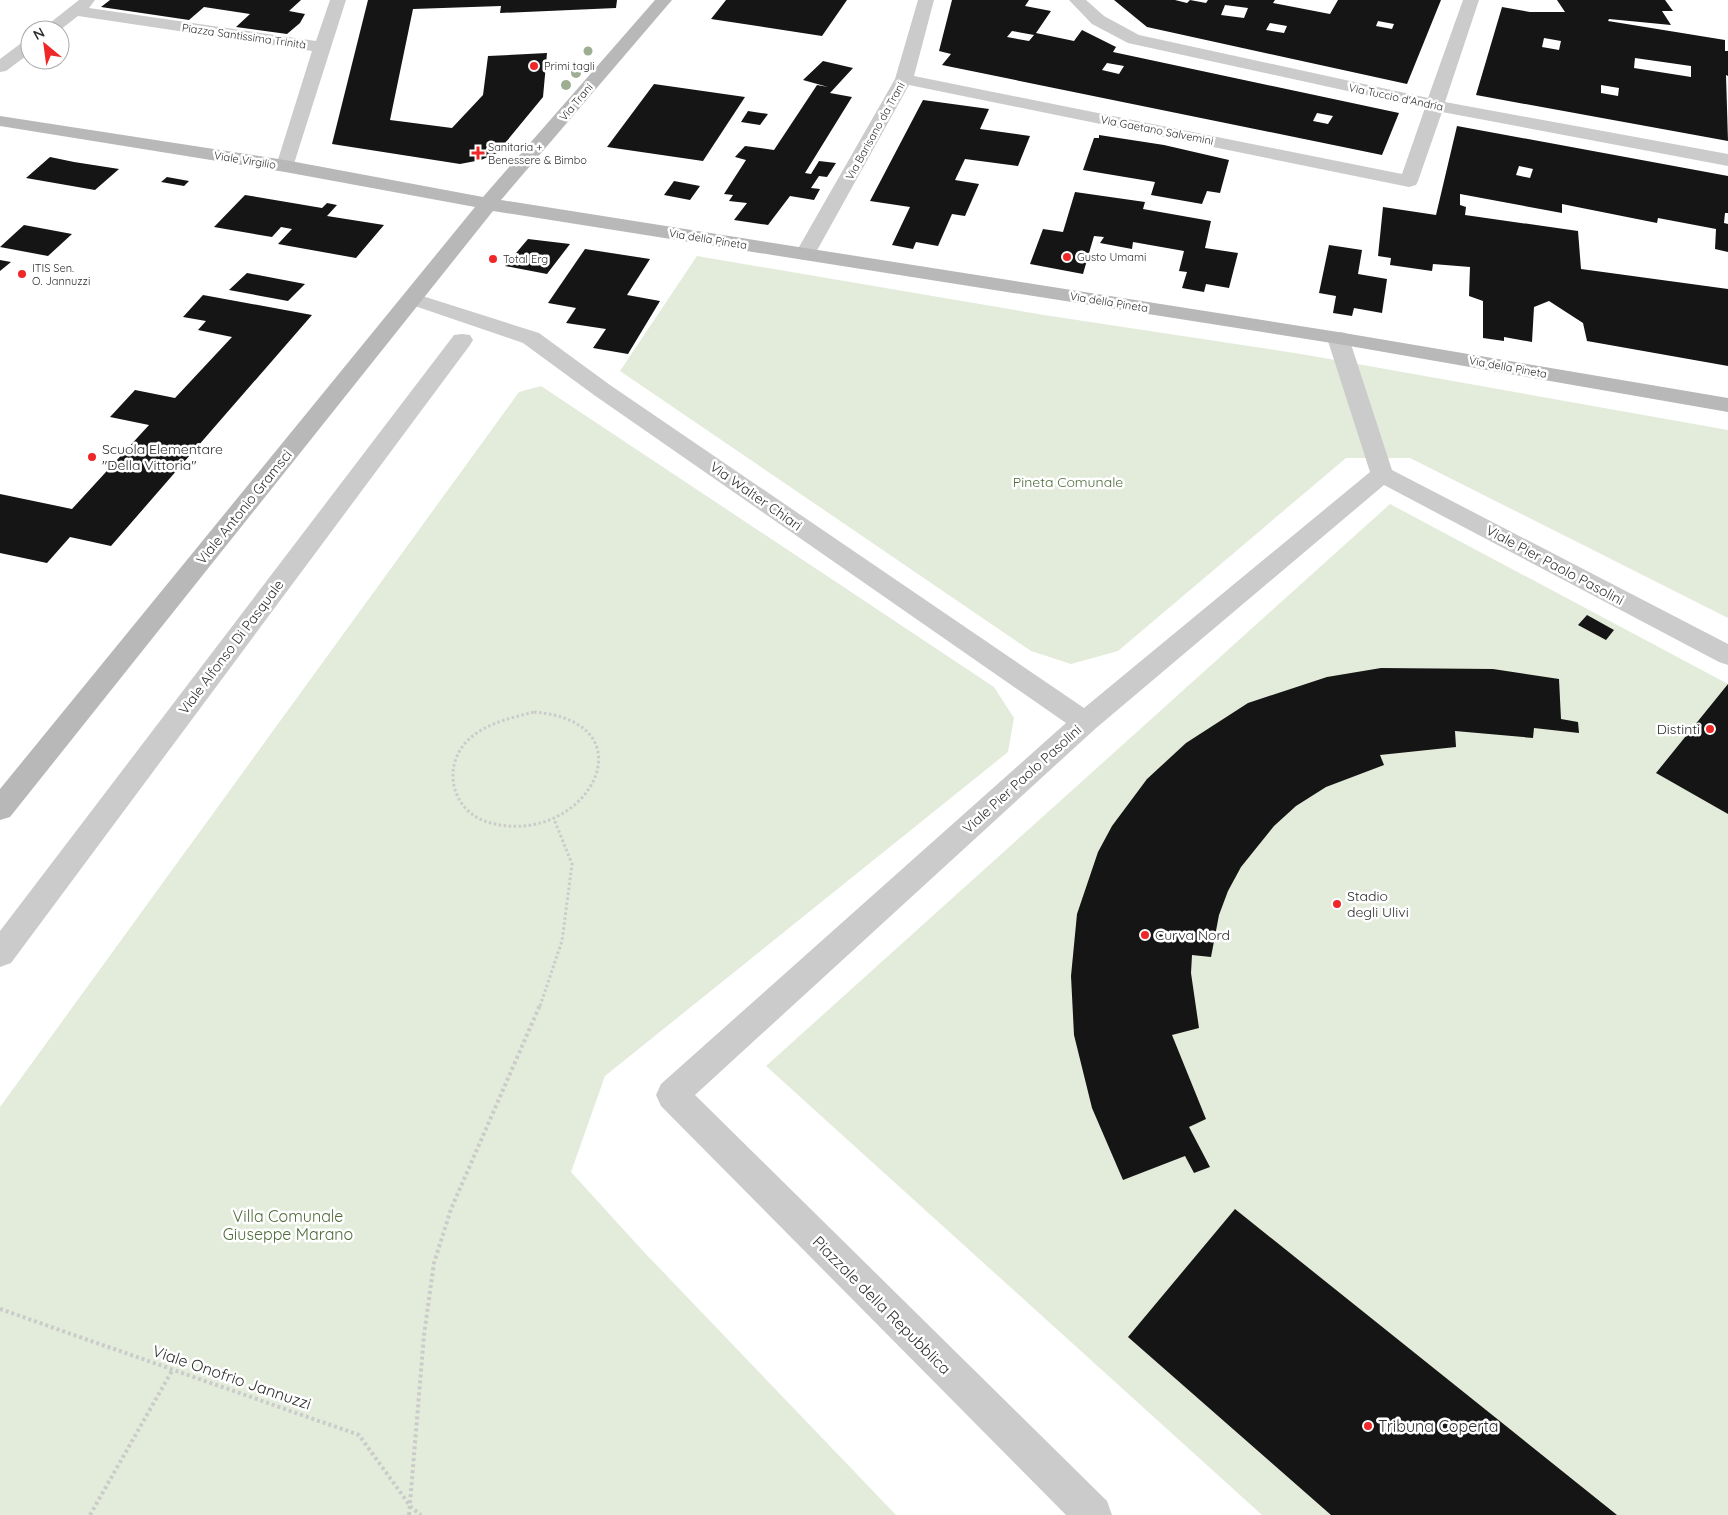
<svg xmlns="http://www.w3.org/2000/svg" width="1728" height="1515" font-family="Quicksand,sans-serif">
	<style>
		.green { fill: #e3ecda }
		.building { fill: #151515; fill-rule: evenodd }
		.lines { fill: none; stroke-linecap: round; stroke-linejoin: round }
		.path-far1 { stroke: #cbcbcb; stroke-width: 3; stroke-dasharray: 2.5 2.5; stroke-linecap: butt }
		.path { stroke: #cbcbcb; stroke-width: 4; stroke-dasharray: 3 3; stroke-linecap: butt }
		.street { fill: #cbcbcb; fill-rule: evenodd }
		.secondary { fill: #b8b8b8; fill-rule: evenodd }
		.tree { fill: #9eae92 }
		.poi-dot { fill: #ee2729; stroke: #fff; stroke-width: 2 }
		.labels { text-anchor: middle; stroke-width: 5; stroke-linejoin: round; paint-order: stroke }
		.far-street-label { font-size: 11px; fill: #2e2e2e; stroke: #fff }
		.far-poi-label { font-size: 11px; fill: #2e2e2e; stroke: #fff; text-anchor: start }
		.poi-label { font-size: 14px; fill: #2e2e2e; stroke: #fff; text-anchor: start }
		.park-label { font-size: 14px; fill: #4e6b39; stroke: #fff }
		.street-label { font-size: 14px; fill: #2e2e2e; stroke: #fff }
		.near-park-label { font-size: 16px; fill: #4e6b39; stroke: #fff }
		.near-street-label { font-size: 16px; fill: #2e2e2e; stroke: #fff }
		.near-poi-label { font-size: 16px; fill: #2e2e2e; stroke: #fff; text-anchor: start }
	</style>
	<rect width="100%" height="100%" fill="#fff"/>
	<path class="green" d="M697,256L1044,315L1301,354L1728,430V618L1410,458H1346L1118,651L1071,664L1031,651L620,371Z
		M541,386L994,687L1014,718L1008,752L605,1076L571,1172L643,1251L896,1515H0V1107L519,392Z
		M1390,504L1728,684V1515H1262L766,1066Z"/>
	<path class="building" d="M110,0H301L289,11L305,14L300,23L287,34L236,27L250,14L204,7L189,20L101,7Z
		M368,0H617L616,8L500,13L501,6L413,9L390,120L452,128L483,95L488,56L547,53L543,97L497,153L481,160L460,164L332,144Z
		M726,0H847L822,36L711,19Z
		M952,0H1029L1025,6L1051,11L1036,33L1074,41L1082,30L1116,47L1113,52L1399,113L1382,155L942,65L951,54L939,51ZM1012,31L1034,35L1029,41L1007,37ZM1107,63L1124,66L1119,74L1102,70ZM1317,113L1333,116L1328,124L1313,121Z
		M1114,0H1175L1187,3L1190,0L1206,3L1208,0H1275L1273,3L1330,14L1338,0H1441L1407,84L1147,27ZM1225,5L1248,8L1244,18L1221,15ZM1378,21L1394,24L1392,29L1376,26ZM1270,23L1287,26L1284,33L1266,30Z
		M1557,0H1665L1673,11H1662L1671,25L1609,19L1608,21L1725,40V51H1728V76L1726,75L1728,141L1476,95L1502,7L1530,12H1565ZM1544,38L1561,41L1559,50L1542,47ZM1635,58L1691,66V77L1634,68ZM1601,85L1619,88L1618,96L1601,93Z
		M823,61L853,68L830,93L852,97L805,173L811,174L819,161L836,163L827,177L819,176L811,188L820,189L814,200L790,196L768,225L734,220L747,203L729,201L733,195L724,194L746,160L735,157L745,146L774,150L817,85L828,87L803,80Z
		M654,84L745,97L703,161L607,147Z
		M923,100L989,109L980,129L1030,136L1018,166L965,159L955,180L979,184L965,216L952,214L938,246L916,242L913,249L892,245L910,207L870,201Z
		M748,111L768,114L760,125L741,122Z
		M1457,126L1728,176V213H1725L1724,223L1728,224V252L1715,249L1716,229L1658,218L1657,223L1562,204V213L1460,194V205L1466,207L1465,215L1578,231L1581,269L1728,289V366L1587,341L1583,323L1549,301L1534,307L1532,342L1504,337V341L1483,338V301L1469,296L1470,267L1433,264L1432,271L1390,265L1391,258L1378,256L1383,207L1436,215ZM1519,166L1533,169L1530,178L1516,175Z
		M1099,135L1164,145L1229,160L1220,193L1207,191L1202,204L1151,195L1155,182L1083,170L1094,138H1099Z
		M50,157L74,162L119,169L95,190L26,178Z
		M167,177L189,181L184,186L161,182Z
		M674,181L700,186L690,200L664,195Z
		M1075,192L1145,202L1143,209L1211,221L1205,248L1238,253L1229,288L1206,284L1204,292L1182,288L1187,272L1179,271L1184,251L1133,242L1132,249L1100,243L1104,237L1094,236L1083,274L1030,264L1043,229L1063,232Z
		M245,195L322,208L327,203L337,205L327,216L384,225L356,258L278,244L292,229L281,227L272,237L214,227Z
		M24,225L72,234L48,256L0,247Z
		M528,239L570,244L547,274L505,266Z
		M1329,245L1362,250L1358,274L1387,279L1382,313L1354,308L1352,316L1333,313L1336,296L1319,293Z
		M585,249L650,259L627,295L660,301L628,354L593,348L606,329L566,323L576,308L548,303Z
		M0,260L11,262L0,271Z
		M247,273L305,284L288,301L229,290Z
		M203,295L312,315L111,546L70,537L47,563L0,553V494L72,509L149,425L110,417L135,390L175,398L232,337L198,330L206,321L183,317Z
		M1587,615L1614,630L1606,640L1578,625Z
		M1381,668L1493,669L1559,679L1561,719L1578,722L1579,733L1534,728L1533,738L1455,731L1456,747L1380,755L1384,765L1326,787L1296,806L1274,826L1241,867L1228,891L1219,915L1211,957L1192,955L1191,973L1199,1028L1172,1035L1206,1119L1189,1127L1210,1167L1194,1173L1185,1156L1123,1180L1092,1108L1074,1035L1071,976L1077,914L1098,852L1112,826L1147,779L1186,743L1248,703L1327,677Z
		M1728,684V814L1656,773Z
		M1235,1209L1617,1515H1331L1128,1337Z"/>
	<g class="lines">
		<path class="path-far1" d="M534,712C655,722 586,848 491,823C453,814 440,768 468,740C486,723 511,718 534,712Z
			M540,1006L562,941L572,864L554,819"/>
		<path class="path" d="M0,1309L359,1435L411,1507L421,1515
			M90,1515L173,1369
			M409,1515L424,1335L434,1263L451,1209L540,1005"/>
		<path class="street" d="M79,0H95L89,8L316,41L330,0H346L292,170H278L276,166L312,51L78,16L60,30H41Z
			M918,0H934L914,76L1402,174L1425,108L1128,43L1092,24L1069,0H1086L1104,16L1139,35L1428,98L1463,0H1479L1445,102L1728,154V166L1442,112L1418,181L1416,185L1409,187L909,85L815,254L812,258L805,260L798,258L795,254L895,79Z
			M30,40V53L6,71L0,72V59L24,41Z
			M413,293L539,333L610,385L1084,708L1370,472L1327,338L1330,333L1338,332L1346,333L1349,338L1392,470L1728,644V665L1719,662L1384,485L1095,729L695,1095L1107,1501L1112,1515H1066L661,1106L656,1095L661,1084L1066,723L594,395L523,343L406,303L403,299L406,295Z
			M462,334L470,335L473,340L470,345L11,963L0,967V931L454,335Z"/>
		<path class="secondary" d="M655,0H672L501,200L1338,332L1728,398V412L1338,344L493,211L10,817L0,820V789L475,207L285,172L0,126V116L285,160L483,197Z"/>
	</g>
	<g class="tree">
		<circle cx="588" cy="51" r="4.5"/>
		<circle cx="576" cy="73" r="5"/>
		<circle cx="566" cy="85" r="5"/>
	</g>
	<g class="poi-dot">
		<circle cx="534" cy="66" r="5"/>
		<path d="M475.5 145.5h5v5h5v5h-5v5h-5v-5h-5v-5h5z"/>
		<circle cx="1067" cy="257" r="5"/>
		<circle cx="493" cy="259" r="5"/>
		<circle cx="22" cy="274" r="5"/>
		<circle cx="92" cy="457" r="5"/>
		<circle cx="1710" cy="729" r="5"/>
		<circle cx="1337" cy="904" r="5"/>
		<circle cx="1145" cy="935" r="5"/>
		<circle cx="1368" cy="1426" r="5"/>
	</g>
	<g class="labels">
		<g class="far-street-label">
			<text transform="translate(244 36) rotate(8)" y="4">Piazza Santissima Trinità</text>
			<text transform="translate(1396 97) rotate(12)" y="4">Via Tuccio d'Andria</text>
			<text transform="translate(576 102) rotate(-50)" y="4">Via Trani</text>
			<text transform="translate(1157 130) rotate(11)" y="4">Via Gaetano Salvemini</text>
			<text transform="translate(875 131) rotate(-61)" y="4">Via Barisano da Trani</text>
			<text transform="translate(245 160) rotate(9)" y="4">Viale Virgilio</text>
			<text transform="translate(708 239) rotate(9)" y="4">Via della Pineta</text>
			<text transform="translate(1109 302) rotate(9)" y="4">Via della Pineta</text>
			<text transform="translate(1508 367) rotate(10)" y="4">Via della Pineta</text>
		</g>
		<g class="far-poi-label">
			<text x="544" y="70">Primi tagli</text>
			<text x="488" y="151">Sanitaria +<tspan x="488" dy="13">Benessere &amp; Bimbo</tspan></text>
			<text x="1077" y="261">Gusto Umami</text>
			<text x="503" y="263">Total Erg</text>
			<text x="32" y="272">ITIS Sen.<tspan x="32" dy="13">O. Jannuzzi</tspan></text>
		</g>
		<g class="poi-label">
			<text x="102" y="454">Scuola Elementare<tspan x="102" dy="16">"Della Vittoria"</tspan></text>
			<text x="1700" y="734" text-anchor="end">Distinti</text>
			<text x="1347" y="901">Stadio<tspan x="1347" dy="16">degli Ulivi</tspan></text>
			<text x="1155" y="940">Curva Nord</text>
		</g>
		<g class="park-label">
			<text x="1068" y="487">Pineta Comunale</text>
		</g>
		<g class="street-label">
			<text transform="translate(756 496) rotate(35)" y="5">Via Walter Chiari</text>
			<text transform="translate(244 507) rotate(-51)" y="5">Viale Antonio Gramsci</text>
			<text transform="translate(1555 565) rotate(28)" y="5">Viale Pier Paolo Pasolini</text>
			<text transform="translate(231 647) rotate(-53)" y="5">Viale Alfonso Di Pasquale</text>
			<text transform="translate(1022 779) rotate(-42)" y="5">Viale Pier Paolo Pasolini</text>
		</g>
		<g class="near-park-label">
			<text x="288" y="1222">Villa Comunale<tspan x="288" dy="18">Giuseppe Marano</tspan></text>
		</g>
		<g class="near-street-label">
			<text transform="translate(882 1305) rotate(45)" y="6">Piazzale della Repubblica</text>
			<text transform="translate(232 1377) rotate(19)" y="6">Viale Onofrio Jannuzzi</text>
		</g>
		<g class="near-poi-label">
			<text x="1378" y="1432">Tribuna Coperta</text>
		</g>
	</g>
	<g transform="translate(45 45) rotate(331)"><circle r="24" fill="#ffffff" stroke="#ababab"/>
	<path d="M0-4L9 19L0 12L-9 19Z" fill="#ee2729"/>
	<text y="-8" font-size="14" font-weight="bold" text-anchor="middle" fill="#2e2e2e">N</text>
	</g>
</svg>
